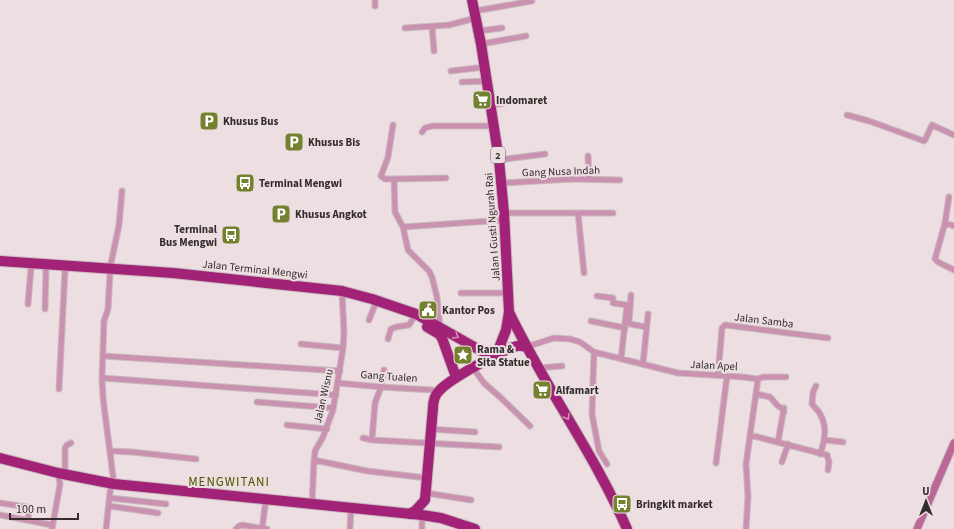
<svg xmlns="http://www.w3.org/2000/svg" width="954" height="529" font-family="'Source Sans 3',sans-serif">
	<style>
		.lines { fill: none; stroke-linecap: round; stroke-linejoin: round }
		.street-casing { stroke: #c8bbbd; stroke-width: 7 }
		.secondary-casing { stroke: #c8bbbd; stroke-width: 9 }
		.highway-casing { stroke: #c8bbbd; stroke-width: 12 }
		.street { stroke: #cb91b1; stroke-width: 5 }
		.secondary { stroke: #bb6798; stroke-width: 7 }
		.highway { stroke: #a12276; stroke-width: 10 }
		.oneway { stroke: #cf93b6 }
		.labels { text-anchor: middle; stroke-width: 4; stroke-linejoin: round; paint-order: stroke }
		.shield { fill: #eddfe1; stroke: #6a6263; stroke-width: 1 }
		.shield-label { font-size: 10px; font-weight: bold; fill: #322c2d }
		.poi-label { font-size: 11px; font-weight: bold; fill: #322c2d; stroke: #eddfe1; text-anchor: start }
		.street-label { font-size: 11px; fill: #322c2d; stroke: #eddfe1 }
		.quarter-label { font-size: 13px; letter-spacing: 1px; fill: #4d5803; stroke: #eddfe1 }
	</style>
	<rect width="100%" height="100%" fill="#eddfe1"/>
	<g class="lines">
		<defs>
			<path id="street" d="M375,0V6
				M475,11L532,1
				M432,27L434,51
				M405,28L449,25L476,18
				M479,31L502,28
				M481,44L526,36
				M451,71L485,67
				M462,82L487,81
				M491,105L500,104L518,100
				M847,115L869,121L924,141L925,140L932,125L954,135
				M393,125L388,157L381,176L385,179H394L395,212L403,227
				M422,132L425,128L432,126H494
				M588,156L589,179
				M499,160L545,154
				M394,179L446,178
				M502,183L572,179L620,180
				M949,197L945,223L935,259L938,262L954,270
				M504,213H613
				M578,213L584,273
				M945,223L954,226
				M110,268L119,225L122,191
				M110,273L108,309L104,321L102,378L103,398L114,484
				M461,293H508
				M631,295L629,323L630,324L646,327
				M597,296L613,298V303L627,305L621,359
				M28,304L31,268
				M45,309L46,269
				M369,320L375,305
				M591,321L625,328
				M440,327L437,297L432,277L429,271L408,250L403,227L505,220
				M388,339L391,329L396,327L409,325L416,314
				M301,344L343,348
				M526,347L554,338L570,339L580,342L594,352L678,373L743,377L758,379L746,464L748,497L746,529
				M594,352L592,414L599,451L607,464
				M103,356L340,371
				M643,364L648,314
				M473,368L484,383L500,397L530,426
				M539,368L562,366
				M718,375L722,328L725,325L828,338
				M102,378L336,395
				M758,379L763,377H786
				M338,383L381,387L432,390L438,392
				M816,386L813,392L812,404C814,407 818,410 820,414C828,427 825,441 820,454
				M59,389L65,270
				M757,394L770,397L778,406L783,409L784,412
				M257,402L333,408
				M287,425L327,429
				M430,429L475,432
				M750,435L827,455L829,462L828,470
				M363,438L372,440L499,447
				M372,440L375,403L381,387L384,370
				M825,440L843,442
				M778,442L784,408
				M110,451L132,452L196,459
				M314,460L367,471L427,478
				M782,462L788,444
				M716,463L727,376
				M65,474V448L67,445L71,443
				M426,493L471,500
				M110,498L166,504
				M0,503L27,507L29,509L28,520
				M312,504L314,460L315,451L323,437L333,410L343,348L344,333L342,291
				M109,506L158,513
				M0,515L52,525
				M52,529L60,484L58,473
				M106,529L111,484
				M236,529L239,526L242,525L267,529
				M262,529L266,499
				M350,529L351,508
				M422,529V515"/>
			<path id="secondary" d="M917,529L954,443"/>
			<path id="highway" d="M472,0L481,44L499,160L504,213L509,312L506,330L499,348L492,357
				M0,261L173,273L342,291L372,299L416,314L492,357
				M509,312C544,386 594,453 627,529
				M427,327L439,334L442,338L456,377
				M0,458L58,473L114,484L422,515L441,518L475,529
				M409,514L415,511L425,500L433,408C433,402 434,396 439,391C448,380 502,350 517,346C520,345 523,346 526,347"/>
		</defs>
		<use href="#street" class="street-casing"/>
		<use href="#secondary" class="secondary-casing"/>
		<use href="#highway" class="highway-casing"/>
		<use href="#street" class="street"/>
		<use href="#secondary" class="secondary"/>
		<use href="#highway" class="highway"/>
	</g>
	<defs><path id="oneway-chevron" d="M-2-3.5L2.5 0L-2 3.5" fill="none" stroke-width="1.6" stroke-linecap="round" stroke-linejoin="round"/></defs>
	<g class="oneway">
		<use href="#oneway-chevron" transform="translate(456 336) rotate(30)"/>
		<use href="#oneway-chevron" transform="translate(567 417) rotate(60)"/>
	</g>
	<defs>
		<symbol id="supermarket-square" viewBox="-11 -11 22 22"><rect x="-9" y="-9" width="18" height="18" rx="4" fill="#74822f" stroke="#eddfe1"/><path d="M-6-5.5h2.5l.6 2H6L4.5 2H-2.5L-4.4-4H-6ZM-1.5 3.2a1.3 1.3 0 1 0 .1 0ZM3 3.2a1.3 1.3 0 1 0 .1 0Z" fill="#fff"/></symbol>
		<symbol id="parking-square" viewBox="-11 -11 22 22"><rect x="-9" y="-9" width="18" height="18" rx="4" fill="#74822f" stroke="#eddfe1"/><path d="M-3.5-5.5H1a3.5 3.5 0 0 1 0 7H-1V5.5H-3.5ZM-1-3.4V-.6H.8a1.4 1.4 0 0 0 0-2.8Z" fill="#fff"/></symbol>
		<symbol id="bus-square" viewBox="-11 -11 22 22"><rect x="-9" y="-9" width="18" height="18" rx="4" fill="#74822f" stroke="#eddfe1"/><path d="M-5-6H5V4H4V6H2V4H-2V6H-4V4H-5ZM-3.5-4V0h7V-4ZM-3.5 1.2v1.5H-2V1.2ZM2 1.2v1.5H3.5V1.2Z" fill="#fff"/></symbol>
		<symbol id="civic-square" viewBox="-11 -11 22 22"><rect x="-9" y="-9" width="18" height="18" rx="4" fill="#74822f" stroke="#eddfe1"/><path d="M-.6-6.5H3V-4.5H.6V-3L4-1V1h2V6H-6V1h2V-1L-.6-3ZM-1.2 2.5V6h2.4V2.5Z" fill="#fff"/></symbol>
		<symbol id="sight-square" viewBox="-11 -11 22 22"><rect x="-9" y="-9" width="18" height="18" rx="4" fill="#74822f" stroke="#eddfe1"/><path d="M0-6L1.8-2.2L6-1.7L2.9 1.2L3.7 5.4L0 3.3L-3.7 5.4L-2.9 1.2L-6-1.7L-1.8-2.2Z" fill="#fff"/></symbol>
	</defs>
	<g fill-rule="evenodd">
		<use href="#supermarket-square" x="471" y="89" width="22" height="22"/>
		<use href="#parking-square" x="198" y="110" width="22" height="22"/>
		<use href="#parking-square" x="283" y="131" width="22" height="22"/>
		<use href="#bus-square" x="234" y="172" width="22" height="22"/>
		<use href="#parking-square" x="270" y="203" width="22" height="22"/>
		<use href="#bus-square" x="220" y="224" width="22" height="22"/>
		<use href="#civic-square" x="417" y="299" width="22" height="22"/>
		<use href="#sight-square" x="452" y="344" width="22" height="22"/>
		<use href="#supermarket-square" x="531" y="379" width="22" height="22"/>
		<use href="#bus-square" x="611" y="493" width="22" height="22"/>
	</g>
	<g class="labels">
		<rect class="shield" x="491" y="147" width="14" height="16" rx="3"/>
		<g class="shield-label">
			<text x="498" y="159">2</text>
		</g>
		<g class="poi-label">
			<text x="496" y="104">Indomaret</text>
			<text x="223" y="125">Khusus Bus</text>
			<text x="308" y="146">Khusus Bis</text>
			<text x="259" y="187">Terminal Mengwi</text>
			<text x="295" y="218">Khusus Angkot</text>
			<text x="217" y="233" text-anchor="end">Terminal<tspan x="217" dy="13">Bus Mengwi</tspan></text>
			<text x="442" y="314">Kantor Pos</text>
			<text x="477" y="353">Rama &amp;<tspan x="477" dy="13">Sita Statue</tspan></text>
			<text x="556" y="394">Alfamart</text>
			<text x="636" y="508">Bringkit market</text>
		</g>
		<g class="street-label">
			<text transform="translate(561 171) rotate(-2)" y="4">Gang Nusa Indah</text>
			<text transform="translate(492 227) rotate(-94)" y="4">Jalan I Gusti Ngurah Rai</text>
			<text transform="translate(255 269) rotate(6)" y="4">Jalan Terminal Mengwi</text>
			<text transform="translate(764 320) rotate(7)" y="4">Jalan Samba</text>
			<text transform="translate(714 365) rotate(3)" y="4">Jalan Apel</text>
			<text transform="translate(389 376) rotate(4)" y="4">Gang Tualen</text>
			<text transform="translate(323 396) rotate(-77)" y="4">Jalan Wisnu</text>
		</g>
		<g class="quarter-label">
			<text x="229" y="486">MENGWITANI</text>
		</g>
	</g>
	<g transform="translate(926 501)" stroke="#eddfe1" stroke-width="3" paint-order="stroke">
	<path d="M0-3L7 15L0 10L-7 15Z" fill="#322c2d"/>
	<text y="-6" font-size="11" font-weight="bold" text-anchor="middle" fill="#322c2d">U</text>
	</g>
	<path d="M10 513v6h68v-6" fill="none" stroke="#322c2d" stroke-width="2"/>
	<text x="16" y="513" font-size="12" fill="#322c2d" stroke="#eddfe1" stroke-width="3" paint-order="stroke">100 m</text>
</svg>
